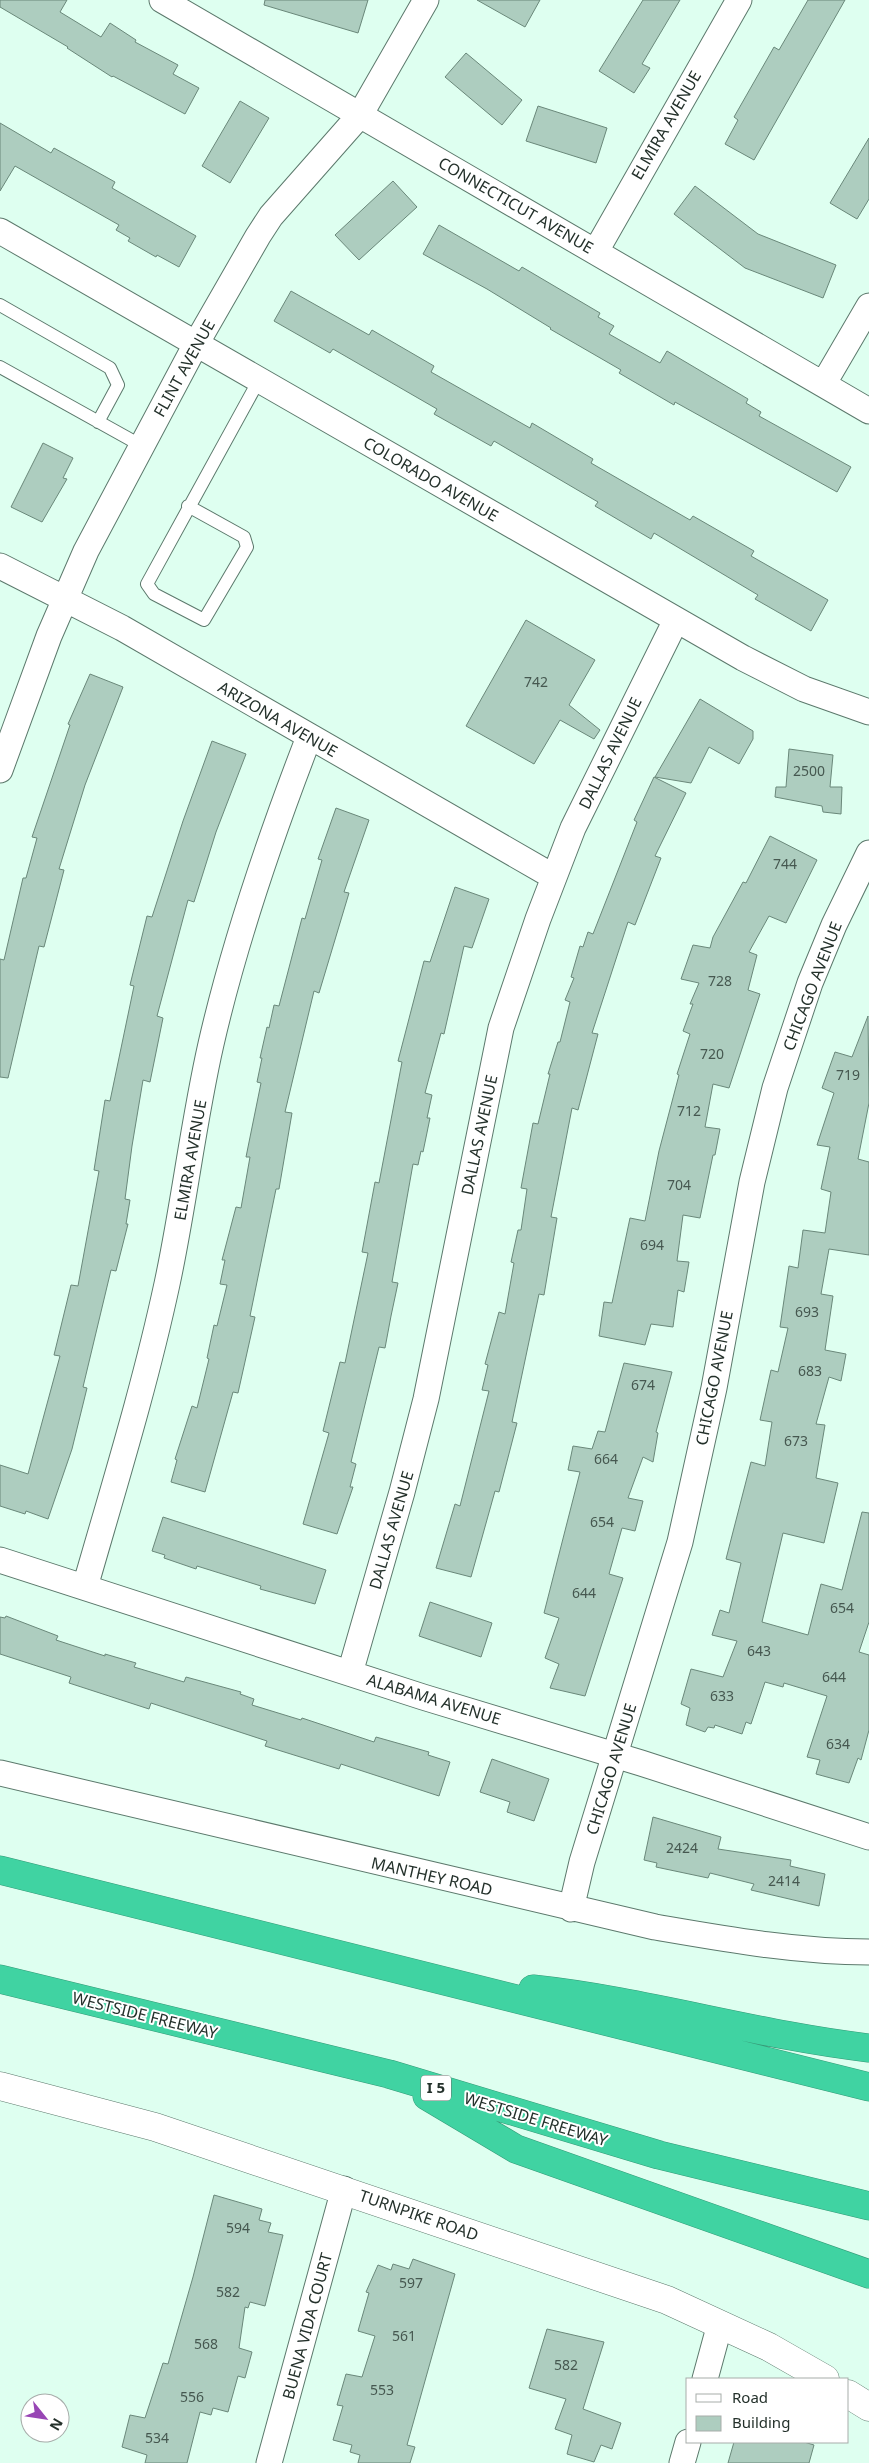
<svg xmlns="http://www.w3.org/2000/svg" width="869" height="2463" font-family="'Noto Sans',sans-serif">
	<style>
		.building { fill: #adcdbf; stroke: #6a887a }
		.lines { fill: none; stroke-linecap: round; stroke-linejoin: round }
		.service-casing { stroke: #5c796c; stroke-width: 14 }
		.minor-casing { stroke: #5c796c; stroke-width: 27 }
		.tertiary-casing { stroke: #5c796c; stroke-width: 29 }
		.motorway-casing { stroke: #369a78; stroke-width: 29 }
		.service { stroke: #fff; stroke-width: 12 }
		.minor { stroke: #fff; stroke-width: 25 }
		.tertiary { stroke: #fff; stroke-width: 28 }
		.motorway { stroke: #40d3a2; stroke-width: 28 }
		.labels { text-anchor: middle; stroke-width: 4; stroke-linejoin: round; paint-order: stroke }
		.number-label { font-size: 14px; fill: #465850 }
		.shield { fill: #fff; stroke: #666f6b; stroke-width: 1 }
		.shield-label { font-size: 15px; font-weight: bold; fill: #24312b }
		.street-label { font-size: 16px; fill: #24312b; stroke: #fff }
	</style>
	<rect width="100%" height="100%" fill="#defff0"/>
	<path class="building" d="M0,0H67L60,12L101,37L110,23L136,40L135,42L178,65L173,74L199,88L185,114L113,76L112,77L67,48L68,47L0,7Z
		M265,0H368L358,33L264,5Z
		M477,0H540L525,27Z
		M643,0H680L642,64L650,68L634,93L599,71Z
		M808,0H845L754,160L725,144L738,120L734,117L774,47L779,50Z
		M466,53L522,100L502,125L445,77Z
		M240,101L269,118L230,183L202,166Z
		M538,106L607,128L596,163L526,141Z
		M0,123L51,153L54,148L115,182L112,188L196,236L179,267L157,255L156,257L128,241L130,238L116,230L119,225L15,166L0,191Z
		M869,138V199L857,219L830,203Z
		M393,181L417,207L359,260L335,235Z
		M695,186L758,234L836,265L823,298L745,268L674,214Z
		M439,225L519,271L522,267L600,313L598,317L614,326L609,334L660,363L667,351L748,399L746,403L761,412L759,416L851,467L837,492L675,402L674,405L619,373L621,370L550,329L551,328L487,289L423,254Z
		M291,291L369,335L372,330L434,366L431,372L530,428L532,423L593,459L591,463L690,520L693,516L754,551L751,556L828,600L811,631L755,599L758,595L654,533L651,539L595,506L598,502L494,441L491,446L434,414L437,409L333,349L330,353L274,321Z
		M43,443L73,458L63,478L67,479L42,522L11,507Z
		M526,620L595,660L569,705L600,730L594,739L560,720L534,764L466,726Z
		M90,674L123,687L85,785L59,869L64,870L44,947L39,946L8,1078L0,1077V959L4,960L23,878H26L37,838L32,837L70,725L68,724Z
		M700,699L753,731V739L739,764L709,747L691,783L655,777Z
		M212,741L246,754L216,832L194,902L188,900L157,1016L163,1018L150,1082L143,1080L132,1146L125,1199L130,1200L126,1224H128L116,1271L111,1270L83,1387L87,1388L72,1449L48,1519L26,1511L25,1514L0,1506V1465L28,1474L60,1356L54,1355L71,1285L78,1286L99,1171L94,1170L105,1100L110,1101L134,986L130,985L147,916L152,917L183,821Z
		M789,749L833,755L830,787H842L841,814L823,812L822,806L775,797L776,787H786Z
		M654,777L686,793L655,856L661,858L635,925L628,922L592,1033L598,1034L578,1110L572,1108L551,1217L557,1218L544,1295L539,1294L512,1422L517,1423L499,1492L495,1491L471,1577L436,1568L455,1504L460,1506L489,1391L482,1390L488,1365L485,1364L499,1312L505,1314L514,1263L511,1262L518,1230H521L527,1189L521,1188L533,1123L538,1124L550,1074H548L558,1042H560L570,1002L565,1000L574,978L571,977L580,946L583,947L588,932L593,934L637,822L634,820Z
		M336,808L369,820L344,892L349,893L319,993L314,991L285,1112L292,1113L279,1189H276L250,1316L255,1317L238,1393L233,1392L205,1492L171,1482L177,1460L175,1459L192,1406L197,1408L209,1359L207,1358L214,1325L217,1326L227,1285L220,1284L225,1260H222L236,1207L241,1208L250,1157H246L261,1083L257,1082L262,1058H260L267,1027L269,1028L274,1005L279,1006L302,918L305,919L322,860L318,859Z
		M770,836L817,860L786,923L769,916L749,952L757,955L748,990L760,994L729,1088L713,1084L705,1127L720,1129L715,1155H713L700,1218L683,1215L677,1261L689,1262L684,1292L678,1290L673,1327L651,1324L645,1345L599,1336L604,1302L612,1303L630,1218L645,1221L659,1151L679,1075L677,1074L690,1034L683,1031L693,1004H690L699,983L681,979L693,945L710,948L713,937L743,882L746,883Z
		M455,887L489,899L472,948L464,946L444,1034L441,1033L425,1093L432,1095L427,1118H430L423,1152L421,1151L418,1165L413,1164L392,1282L398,1283L391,1316L385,1348L379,1347L351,1462L356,1464L350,1487H353L337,1534L303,1524L329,1433L323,1431L340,1362L345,1363L368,1253L362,1252L375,1182L379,1183L402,1062L398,1061L424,961L430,962Z
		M868,1016L869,1103L858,1159L869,1162V1255L829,1249L821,1294L833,1296L825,1350L846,1354L841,1381L829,1377L816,1424L825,1425L816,1478L838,1483L824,1543L783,1533L762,1622L808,1635L821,1584L842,1590L862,1512L869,1513V1622L859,1652L869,1655V1730L861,1760L858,1758L849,1783L816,1774L820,1760L807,1757L827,1696L784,1683L783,1687L765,1682L751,1724L746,1722L742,1734L715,1725L714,1728L708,1727L705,1732L686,1725L690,1708L681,1704L691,1669L723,1677L737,1641L712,1635L720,1610L729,1613L741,1563L726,1559L751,1462L765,1466L772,1422L760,1420L771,1370L778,1372L788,1328L780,1327L789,1266L798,1268L803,1230L825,1233L831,1192L821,1189L830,1147L817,1145L834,1093L822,1088L835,1052L852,1057Z
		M624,1363L672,1372L656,1432L658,1433L653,1462L643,1457L628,1498L643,1501L635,1531L622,1528L609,1574L623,1578L585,1696L550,1688L559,1664L545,1658L559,1618L544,1613L580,1472L568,1470L573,1446L592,1449L598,1431L605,1432Z
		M163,1517L326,1570L315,1604L260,1589L261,1586L197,1566L196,1569L164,1558L165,1555L152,1551Z
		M430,1602L492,1623L481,1657L419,1636Z
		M6,1616L58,1636L56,1640L105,1656V1654L136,1663L134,1667L184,1682L186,1677L241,1692L240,1694L254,1699L252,1705L301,1720L302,1718L374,1742L376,1737L429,1752L428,1755L450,1762L439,1796L341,1764L339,1769L265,1746L267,1741L151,1703L149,1709L69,1683L71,1677L0,1654V1617L5,1618Z
		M492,1759L549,1779L534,1821L507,1812L510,1802L480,1792Z
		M653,1817L721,1837L718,1849L791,1860L790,1866L825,1874L819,1906L751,1890L754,1884L710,1873L708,1878L656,1867L657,1863L644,1860Z
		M214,2195L262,2209L259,2220L271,2223L268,2232L283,2235L265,2306L250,2302L248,2308L245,2307L239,2348L252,2352L245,2378L238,2376L228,2412L213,2408L211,2415L200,2412L187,2463H145L147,2455L122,2447L130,2415L145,2418L163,2363L168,2364L193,2277Z
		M413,2259L455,2274L407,2445L415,2447L410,2463H358L360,2455L350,2452L352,2445L333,2440L343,2406L337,2405L346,2374L362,2377L375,2336L358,2331L369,2293L366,2292L378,2265L391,2270L393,2264L409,2269Z
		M547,2329L604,2342L583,2409L621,2423L612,2449L601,2445L594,2462L567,2454L572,2435L555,2429L566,2399L529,2388Z
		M734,2442H804L814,2445L809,2463H728Z"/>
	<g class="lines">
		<defs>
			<path id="service" d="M0,305L110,368L118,385L98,422
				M0,367L142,446
				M188,506L244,537L247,547L204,620L154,594L147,584L259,380"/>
			<path id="minor" d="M162,0L869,411
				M0,231L743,658L804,689L869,712
				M596,251L739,0
				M824,383L869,306
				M0,566L122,628L554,877
				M0,770L49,636L86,551L196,344L258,236L271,216L360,115L426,0
				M0,1560L423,1697L641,1763L869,1837
				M85,1587C114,1486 145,1386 167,1284C184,1205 193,1123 211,1044C235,939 270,838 309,737
				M350,1673L402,1492L426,1399L501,1028L538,919L573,828L676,620
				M0,1773L655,1927C725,1939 797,1952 869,1952
				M571,1909L582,1862L680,1542L714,1388L752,1182L775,1088L810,983L834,925L869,853
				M705,2379L720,2324
				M269,2463L344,2189
				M682,2463L688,2442"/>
			<path id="tertiary" d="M0,2086L155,2127L667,2300L769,2347L825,2379
				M848,2394L869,2407"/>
			<path id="motorway" d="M0,1870L869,2087
				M0,1979L389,2074L659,2155L869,2206
				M533,1989C646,2001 756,2035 869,2048
				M427,2096L516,2149L869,2274"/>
		</defs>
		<use href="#service" class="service-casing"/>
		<use href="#minor" class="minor-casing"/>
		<use href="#tertiary" class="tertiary-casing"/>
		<use href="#motorway" class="motorway-casing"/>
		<use href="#service" class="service"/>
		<use href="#minor" class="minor"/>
		<use href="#tertiary" class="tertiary"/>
		<use href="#motorway" class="motorway"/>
	</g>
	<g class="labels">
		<g class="number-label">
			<text x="536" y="687">742</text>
			<text x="809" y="776">2500</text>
			<text x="785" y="869">744</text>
			<text x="720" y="986">728</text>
			<text x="712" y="1059">720</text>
			<text x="848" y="1080">719</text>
			<text x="689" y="1116">712</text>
			<text x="679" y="1190">704</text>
			<text x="652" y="1250">694</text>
			<text x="807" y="1317">693</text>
			<text x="810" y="1376">683</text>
			<text x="643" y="1390">674</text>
			<text x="796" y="1446">673</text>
			<text x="606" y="1464">664</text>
			<text x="602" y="1527">654</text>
			<text x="584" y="1598">644</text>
			<text x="842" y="1613">654</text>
			<text x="759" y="1656">643</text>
			<text x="834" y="1682">644</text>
			<text x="722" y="1701">633</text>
			<text x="838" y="1749">634</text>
			<text x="682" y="1853">2424</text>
			<text x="784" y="1886">2414</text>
			<text x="238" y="2233">594</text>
			<text x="411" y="2288">597</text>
			<text x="228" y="2297">582</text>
			<text x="404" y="2341">561</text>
			<text x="206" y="2349">568</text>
			<text x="566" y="2370">582</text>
			<text x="382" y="2395">553</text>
			<text x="192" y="2402">556</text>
			<text x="157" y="2443">534</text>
		</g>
		<rect class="shield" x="421" y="2075.5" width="30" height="25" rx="4"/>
		<g class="shield-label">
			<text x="436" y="2093">I 5</text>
		</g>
		<g class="street-label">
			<text transform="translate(666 125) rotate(-60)" y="6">ELMIRA AVENUE</text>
			<text transform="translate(516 205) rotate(30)" y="6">CONNECTICUT AVENUE</text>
			<text transform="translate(184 368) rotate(-61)" y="6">FLINT AVENUE</text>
			<text transform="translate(431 479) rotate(30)" y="6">COLORADO AVENUE</text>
			<text transform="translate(278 719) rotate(30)" y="6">ARIZONA AVENUE</text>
			<text transform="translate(610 753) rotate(-64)" y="6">DALLAS AVENUE</text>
			<text transform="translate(812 986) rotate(-69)" y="6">CHICAGO AVENUE</text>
			<text transform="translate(479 1135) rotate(-78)" y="6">DALLAS AVENUE</text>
			<text transform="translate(190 1160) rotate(-80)" y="6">ELMIRA AVENUE</text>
			<text transform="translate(714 1378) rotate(-79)" y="6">CHICAGO AVENUE</text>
			<text transform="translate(391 1530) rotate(-74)" y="6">DALLAS AVENUE</text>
			<text transform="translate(434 1699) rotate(17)" y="6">ALABAMA AVENUE</text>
			<text transform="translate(611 1769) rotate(-73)" y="6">CHICAGO AVENUE</text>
			<text transform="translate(432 1876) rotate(13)" y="6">MANTHEY ROAD</text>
			<text transform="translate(145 2015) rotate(14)" y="6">WESTSIDE FREEWAY</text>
			<text transform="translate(536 2119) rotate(17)" y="6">WESTSIDE FREEWAY</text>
			<text transform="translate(419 2215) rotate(19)" y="6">TURNPIKE ROAD</text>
			<text transform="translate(307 2326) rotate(-75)" y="6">BUENA VIDA COURT</text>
		</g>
	</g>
	<rect x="686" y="2378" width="162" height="65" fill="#ffffff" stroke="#a7adaa"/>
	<rect x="696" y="2394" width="25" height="8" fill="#ffffff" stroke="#a7adaa"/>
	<text x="732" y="2403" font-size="15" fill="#24312b">Road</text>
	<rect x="696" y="2416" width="25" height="15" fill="#adcdbf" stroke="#a7adaa"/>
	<text x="732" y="2428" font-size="15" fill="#24312b">Building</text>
	<g transform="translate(45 2418) rotate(120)"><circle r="24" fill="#ffffff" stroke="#a7adaa"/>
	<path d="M0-4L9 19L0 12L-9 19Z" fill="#9846b5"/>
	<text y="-8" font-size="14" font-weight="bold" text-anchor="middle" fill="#24312b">N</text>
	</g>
</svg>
